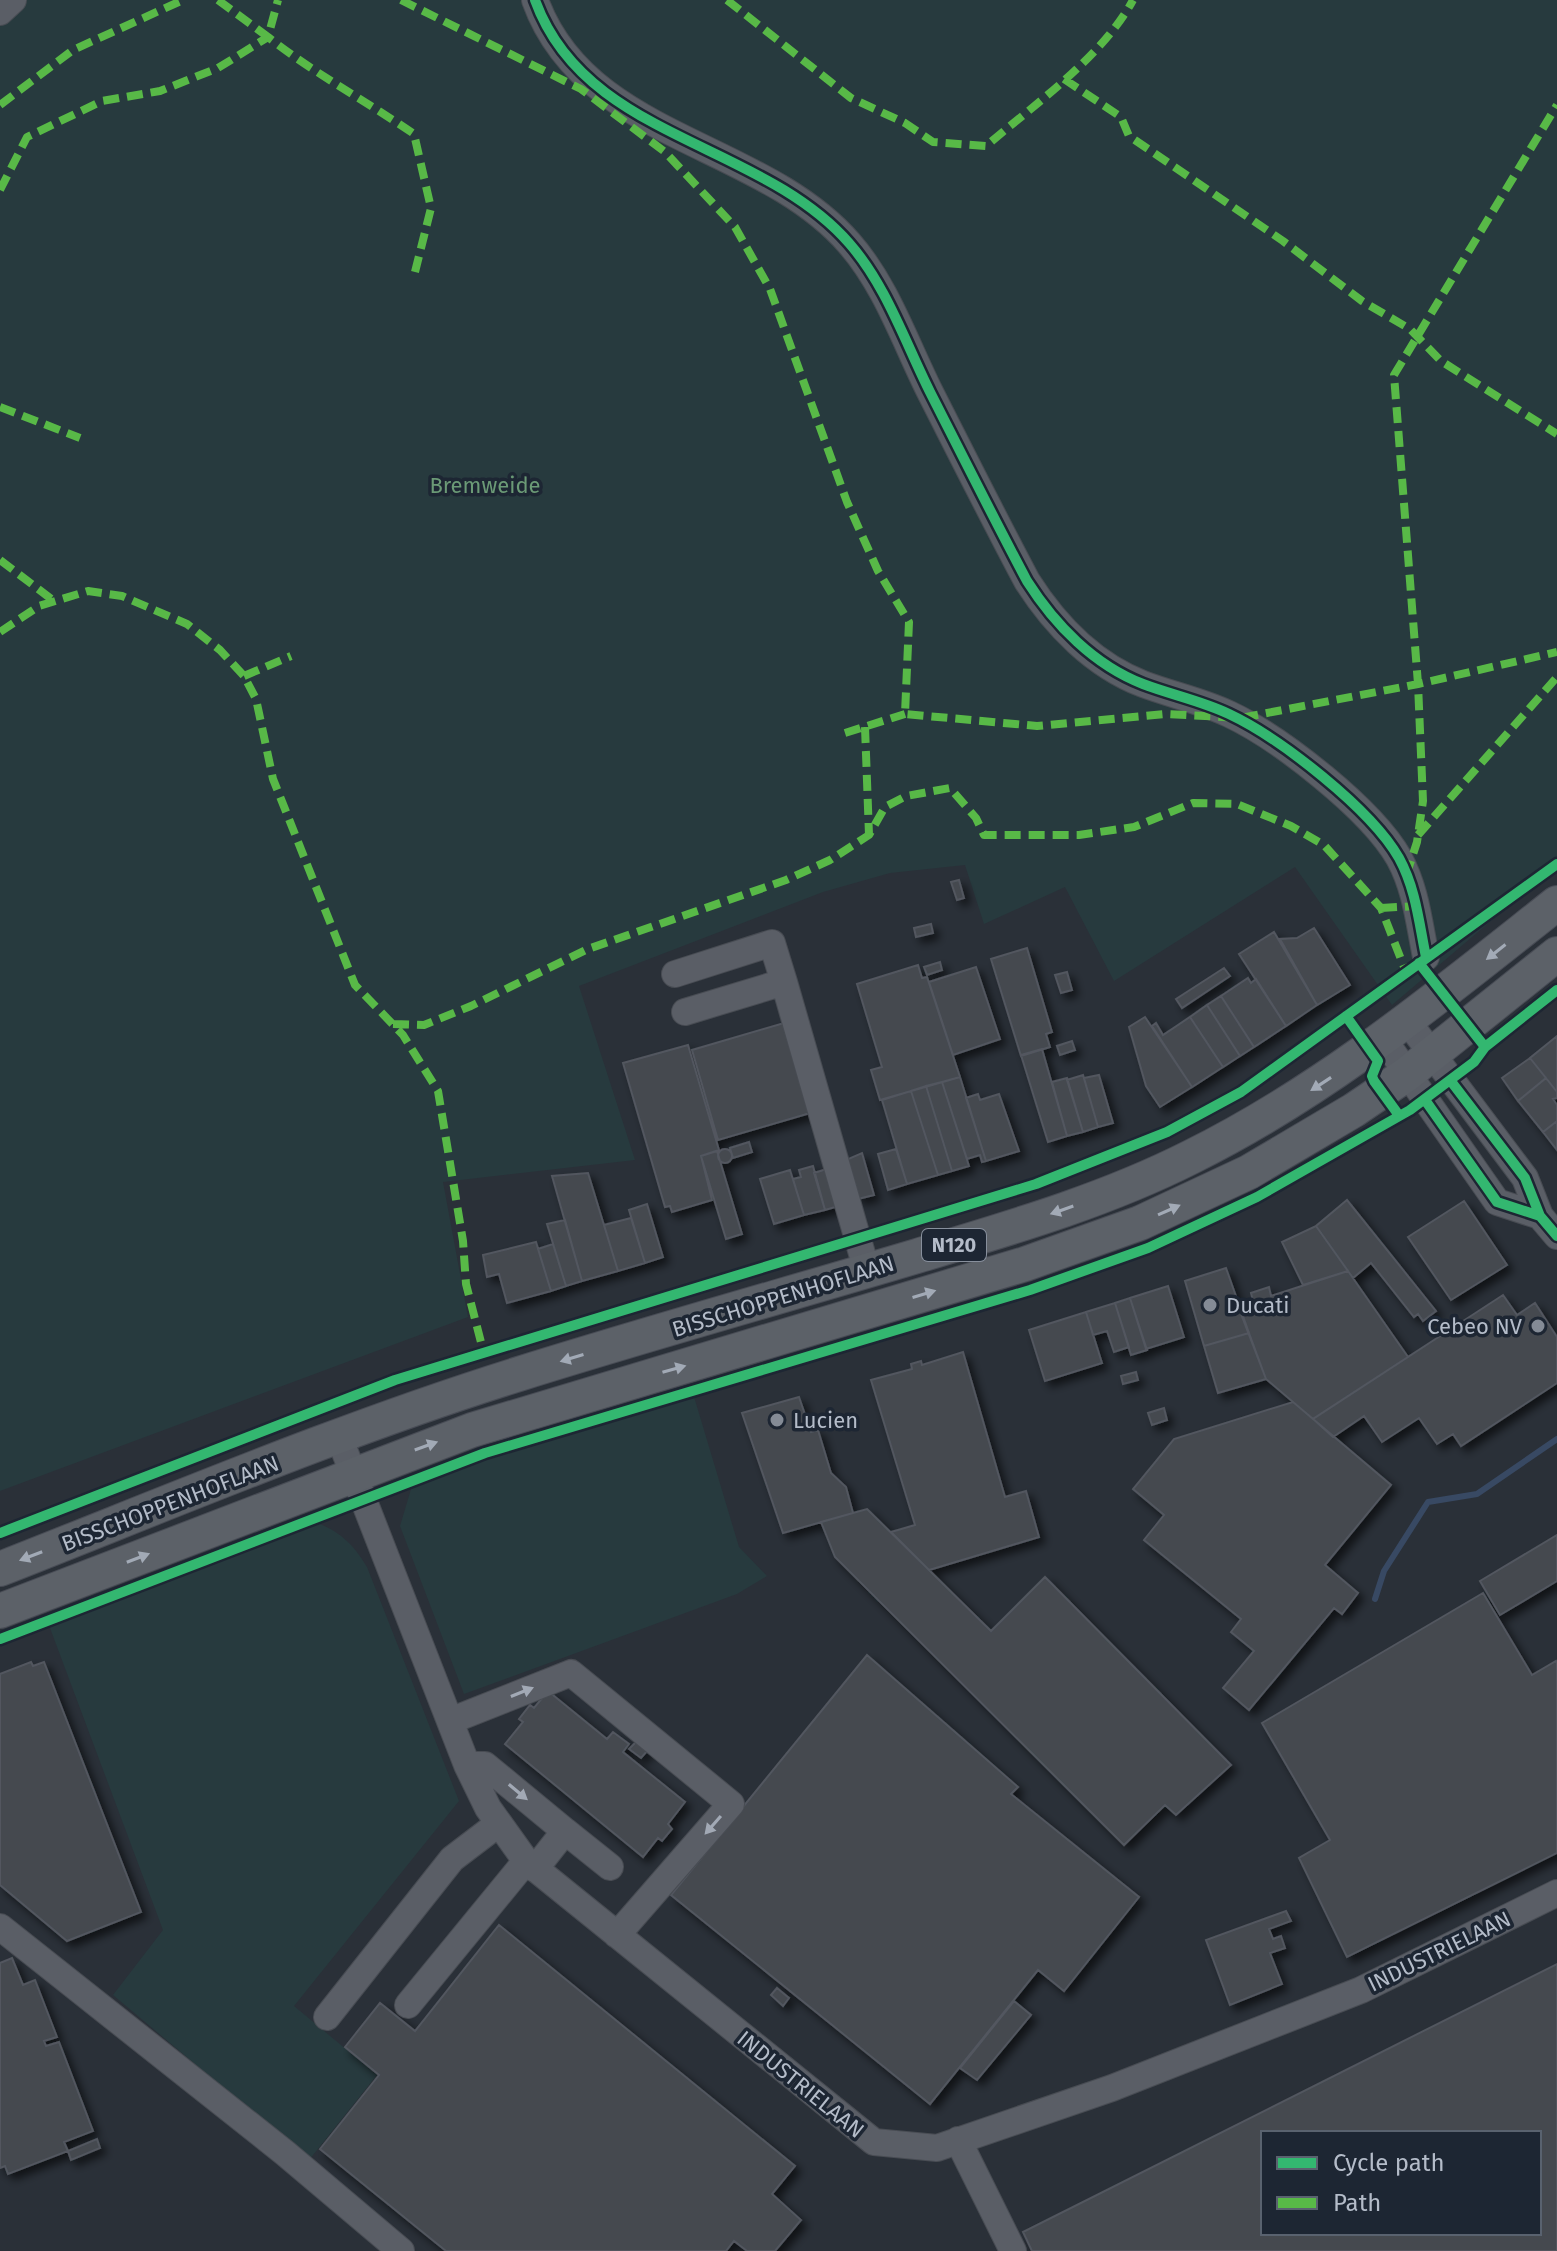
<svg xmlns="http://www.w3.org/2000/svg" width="1557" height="2251" font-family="'Fira Sans',sans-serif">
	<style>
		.green { fill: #273a3e }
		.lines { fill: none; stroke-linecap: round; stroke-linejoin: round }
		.stream { stroke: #384963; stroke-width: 6 }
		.building { fill: #444950; stroke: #52575f; stroke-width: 2; fill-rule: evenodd; filter: url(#shadow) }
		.minor-casing { stroke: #484c53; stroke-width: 28 }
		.major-casing { stroke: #484c55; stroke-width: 36 }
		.minor { stroke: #5a5e66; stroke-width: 26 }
		.major { stroke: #5c6168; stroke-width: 34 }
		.quiet { stroke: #58b947; stroke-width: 8; stroke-dasharray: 16 8; stroke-linecap: butt }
		.cycleway-casing { stroke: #1d2633; stroke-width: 15 }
		.cycleway { stroke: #33b770; stroke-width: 10 }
		.oneway { fill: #a2aab6 }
		.oneway2 { fill: #a2a9b5 }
		.poi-dot { fill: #848b96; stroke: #1d2633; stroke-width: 3 }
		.labels { text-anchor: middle; stroke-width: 7; stroke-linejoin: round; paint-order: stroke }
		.shield { fill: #1d2633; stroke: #878f9c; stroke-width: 2 }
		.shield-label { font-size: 20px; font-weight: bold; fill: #b4bcc9 }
		.park-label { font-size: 22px; fill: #6b9a76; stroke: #1d2633 }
		.street-label { font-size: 22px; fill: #b4bcc9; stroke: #1d2633 }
		.poi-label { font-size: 22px; fill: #b4bcc9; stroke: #1d2633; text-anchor: start }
	</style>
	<defs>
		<filter id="shadow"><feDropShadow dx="5.5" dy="5.5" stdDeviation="4" flood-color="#0009"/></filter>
	</defs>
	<rect width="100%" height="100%" fill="#2a3038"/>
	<path class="green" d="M18,0H1557V865L1392,1005L1295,867L1114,981L1065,887L984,924L965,865L890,873L823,892L579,986L635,1160L443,1182L468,1317L0,1491V17Z
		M692,1390L739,1547L767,1576L737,1594L464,1694L400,1526L414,1479Z
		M307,1519C336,1529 351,1540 367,1567L459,1801L294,2006L377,2075L309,2160L113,1995L163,1930L47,1620Z"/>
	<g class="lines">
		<path class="stream" d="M1375,1599L1384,1571L1428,1502L1477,1494L1557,1439"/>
	</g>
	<path class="building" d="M959,880L964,898L957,900L951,882Z
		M931,924L933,933L916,937L914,928Z
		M1314,928L1350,985L1317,1005L1280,939L1297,938Z
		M1274,932L1317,1005L1286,1026L1239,954Z
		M1027,948L1052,1032L1046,1034L1050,1047L1021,1056L991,959Z
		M940,962L942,970L927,975L924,967Z
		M918,965L922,978L927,977L960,1077L880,1100L871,1070L882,1067L857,984Z
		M976,967L1000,1039L953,1055L929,982Z
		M1224,968L1230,976L1182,1008L1176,999Z
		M1067,972L1072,990L1061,993L1055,975Z
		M1248,978L1251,983L1256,979L1286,1026L1254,1047L1221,996Z
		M1221,996L1254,1047L1240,1056L1207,1005Z
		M1207,1005L1240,1056L1223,1067L1190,1017Z
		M1145,1017L1192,1087L1160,1107L1146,1086L1129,1027Z
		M1190,1017L1223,1067L1192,1087L1152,1026L1156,1023L1163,1035Z
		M791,1021L817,1111L718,1140L692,1050Z
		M1557,1036V1092L1530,1058Z
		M1072,1041L1075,1050L1060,1055L1057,1046Z
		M688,1045L719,1150L701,1156L712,1200L672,1212L670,1206L665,1207L623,1063Z
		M1042,1049L1067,1136L1048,1142L1021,1055Z
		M1530,1058L1546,1078L1518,1101L1502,1078Z
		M1083,1075L1098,1127L1083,1132L1067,1080Z
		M1099,1075L1113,1123L1098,1127L1084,1078Z
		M960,1077L986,1161L982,1162L980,1155L967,1159L942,1082Z
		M1067,1078L1083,1132L1067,1136L1052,1082Z
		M1546,1078L1557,1092V1098L1553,1099L1557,1105V1121L1543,1132L1518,1101Z
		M942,1082L969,1166L952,1171L926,1086Z
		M926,1086L952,1171L938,1175L911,1091Z
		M911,1091L938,1175L907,1184L882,1100Z
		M978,1094L980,1100L999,1094L1019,1151L986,1161L966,1098Z
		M1557,1121V1150L1543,1132Z
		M749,1142L752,1152L733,1158L730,1148Z
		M718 1156a7 7 0 1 1 14 0a7 7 0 1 1-14 0Z
		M896,1149L907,1184L888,1190L878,1154Z
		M717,1151L742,1234L726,1239L701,1156Z
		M862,1153L874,1195L858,1199L846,1160Z
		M813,1166L825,1210L804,1215L793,1179L801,1177L799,1170Z
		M833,1167L842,1205L825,1210L814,1173Z
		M790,1170L804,1215L774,1224L760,1179Z
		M588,1173L618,1271L582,1281L552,1176Z
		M1347,1200L1436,1311L1423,1321L1418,1314L1414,1317L1371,1263L1353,1278L1316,1226Z
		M1464,1201L1507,1265L1451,1300L1408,1237Z
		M647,1204L663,1257L645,1263L629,1210Z
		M631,1218L645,1263L618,1271L604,1225Z
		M565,1220L582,1281L566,1286L547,1224Z
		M1316,1226L1348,1271L1303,1285L1282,1242Z
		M536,1242L551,1291L507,1303L499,1274L487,1277L483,1255Z
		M553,1244L566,1286L551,1291L538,1249Z
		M1226,1268L1249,1333L1204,1346L1185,1281Z
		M1348,1271L1408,1357L1313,1419L1266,1379L1238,1306L1253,1301L1251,1293L1269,1287L1271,1296Z
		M1168,1286L1184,1337L1146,1349L1130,1298Z
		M1503,1295L1517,1315L1535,1303L1557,1337V1383L1461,1446L1453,1434L1437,1444L1419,1418L1382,1442L1364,1416L1333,1437L1313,1419Z
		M1130,1298L1147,1350L1131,1355L1115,1303Z
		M1115,1303L1129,1347L1114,1352L1107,1331L1093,1335L1086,1312Z
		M1086,1312L1102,1363L1045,1381L1029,1330Z
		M1249,1333L1266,1379L1218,1393L1204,1346Z
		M963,1352L1005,1497L1026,1491L1039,1537L929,1570L891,1532L915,1525L871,1380L912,1369L911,1364L921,1361L922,1365Z
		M1136,1372L1138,1380L1123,1384L1121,1376Z
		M799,1397L811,1432L818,1430L831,1473L846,1487L853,1513L783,1533L742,1413Z
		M1293,1402L1391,1485L1325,1565L1358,1593L1342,1614L1334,1608L1249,1710L1223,1688L1254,1651L1231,1632L1241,1619L1144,1540L1164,1515L1133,1489L1174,1439Z
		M1164,1408L1167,1420L1152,1425L1148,1413Z
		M867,1509L991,1631L1045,1577L1231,1765L1176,1815L1165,1805L1124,1845L835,1557L821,1522Z
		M1557,1535V1581L1500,1615L1480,1581Z
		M1483,1593L1532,1675L1556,1661L1557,1663V1853L1347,1957L1299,1858L1330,1840L1262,1723Z
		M867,1655L1018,1787L1011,1794L1139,1897L1064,1991L1038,1970L930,2104L671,1895Z
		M31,1662L33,1666L44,1662L141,1912L67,1941L0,1885V1674Z
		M548,1691L607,1739L613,1732L629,1744L623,1752L685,1802L668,1824L672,1829L662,1841L658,1838L643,1857L505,1744L523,1722L519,1719L530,1705L534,1708Z
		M637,1741L648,1750L641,1758L629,1749Z
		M1286,1911L1291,1921L1269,1929L1273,1939L1281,1936L1285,1948L1270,1953L1282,1984L1230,2005L1206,1940Z
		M499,1925L795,2166L772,2194L801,2220L775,2251H747L734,2241L726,2251H446L320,2149L379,2075L345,2047L380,2003L415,2031Z
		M12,1958L23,1985L35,1980L57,2037L44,2041L46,2046L59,2042L93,2131L64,2142L68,2151L8,2174L5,2166L0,2168V1963Z
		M1557,1964V2251H1032L1023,2232ZM1263,2133H1539V2233H1263Z
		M777,1988L789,1998L783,2006L771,1995Z
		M1014,2001L1031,2015L977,2080L960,2068Z
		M97,2139L100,2148L71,2160L68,2151Z"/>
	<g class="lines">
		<defs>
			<path id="minor" d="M535,0C585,139 760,141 849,243C886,285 905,342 930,392C962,455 994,519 1027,581C1055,625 1094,665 1143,684C1172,695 1202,701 1229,714C1280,738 1371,809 1399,858C1416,889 1419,923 1426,957
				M0,12L13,0
				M675,974L772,943L784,982
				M685,1012L784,982L867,1271
				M1408,1022L1525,1178L1540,1216L1557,1236
				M1384,1040L1497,1202L1540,1216
				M339,1437L467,1765L488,1808L526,1861L874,2142L937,2148L1112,2088L1361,1990L1557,1893
				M450,1721L571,1673L731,1804L617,1935
				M467,1765H485L565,1831
				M535,1869L565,1831L610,1867
				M0,1927L285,2153L401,2251
				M408,2005L526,1861
				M327,2017L452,1859L498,1824
				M958,2140L1013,2251"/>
			<path id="major" d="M0,1569C173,1501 345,1428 522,1373C653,1332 786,1295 917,1256C1010,1228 1104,1201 1191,1157C1326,1090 1439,996 1557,903
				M0,1611L472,1430L1025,1264L1140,1223L1249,1172L1354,1110L1407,1074L1557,954"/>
		</defs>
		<use href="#minor" class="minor-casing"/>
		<use href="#major" class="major-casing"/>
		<use href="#minor" class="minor"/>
		<use href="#major" class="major"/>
		<path class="quiet" d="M218,0L268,37L278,0
			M401,0L581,89L665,152L735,227L770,289L847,502L878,571L909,622L905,714L1037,726L1166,714L1241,718L1418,684L1557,652
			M727,0L851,98L905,123L933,142L986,146C1034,105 1103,56 1133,0
			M1064,79L1121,117L1129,136L1283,241L1362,301L1410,329L1441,361L1557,434
			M0,105L73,50L183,0
			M0,190L27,137L102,101L160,91L218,68L268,37C315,74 366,101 414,134L431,208L414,276
			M0,407L80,438
			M0,560L54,601
			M0,632L39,606L88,591L122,596L187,624L220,650L244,676L256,699L273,779L355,985L403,1035L438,1091L463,1241L466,1284L483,1350
			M244,676L291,656
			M865,727L869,835
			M845,733L905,714
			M1418,835L1557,677
			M1406,876L1417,842L1423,801L1418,684L1394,375L1557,105
			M1381,908L1417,906
			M393,1024L424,1025L471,1006L588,949L786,880L830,860L869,835L885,807L906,796L950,788L976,818L984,835H1079L1134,827L1193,803L1237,804L1291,826L1324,845L1381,908L1406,972"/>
		<defs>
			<path id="cycleway" d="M535,0C585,139 760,141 849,243C886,285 905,342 930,392C962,455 994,519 1027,581C1055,625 1094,665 1143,684C1172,695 1202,701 1229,714C1280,738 1371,809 1399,858C1416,889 1419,923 1426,957
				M1419,963L1485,1047
				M1346,1016L1378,1061L1372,1076L1374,1081L1398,1114
				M1450,1080L1525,1178L1540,1216L1557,1236
				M1425,1100L1497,1202L1540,1216
				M0,1533L395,1380L1036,1184L1167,1132L1241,1092L1557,864
				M0,1639L485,1453L1030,1290L1148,1248L1257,1197L1410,1110L1474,1062L1485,1047L1557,990"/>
		</defs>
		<use href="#cycleway" class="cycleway-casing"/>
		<use href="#cycleway" class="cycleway"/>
	</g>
	<defs><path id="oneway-solid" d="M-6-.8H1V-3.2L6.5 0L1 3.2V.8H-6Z" transform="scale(2)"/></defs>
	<g class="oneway">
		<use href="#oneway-solid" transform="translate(1496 952) rotate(142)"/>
		<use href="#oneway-solid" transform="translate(1321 1084) rotate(147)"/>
		<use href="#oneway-solid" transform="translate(1062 1210) rotate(161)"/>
		<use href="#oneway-solid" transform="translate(1169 1210) rotate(-24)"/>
		<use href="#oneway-solid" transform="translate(924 1294) rotate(-17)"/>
		<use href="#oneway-solid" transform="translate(572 1358) rotate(163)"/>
		<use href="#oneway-solid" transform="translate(674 1369) rotate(-16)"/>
		<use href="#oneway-solid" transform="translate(426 1446) rotate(-20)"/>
		<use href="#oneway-solid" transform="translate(31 1556) rotate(159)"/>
		<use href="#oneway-solid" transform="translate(138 1558) rotate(-21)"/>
	</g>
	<g class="oneway2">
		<use href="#oneway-solid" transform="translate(522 1692) rotate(-22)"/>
		<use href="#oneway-solid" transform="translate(518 1792) rotate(40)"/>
		<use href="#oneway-solid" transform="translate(713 1825) rotate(131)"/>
	</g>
	<g class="poi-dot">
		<circle cx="1210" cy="1305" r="8"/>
		<circle cx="1538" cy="1326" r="8"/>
		<circle cx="777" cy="1420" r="8"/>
	</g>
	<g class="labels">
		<rect class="shield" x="922" y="1229" width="64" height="32" rx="6"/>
		<g class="shield-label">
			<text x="954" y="1252">N120</text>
		</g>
		<g class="park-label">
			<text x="485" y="493">Bremweide</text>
		</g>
		<g class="street-label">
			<text transform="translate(783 1296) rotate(-17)" y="8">BISSCHOPPENHOFLAAN</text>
			<text transform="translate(170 1503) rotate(-21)" y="8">BISSCHOPPENHOFLAAN</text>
			<text transform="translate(1439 1951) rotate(-26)" y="8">INDUSTRIELAAN</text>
			<text transform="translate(801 2084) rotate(39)" y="8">INDUSTRIELAAN</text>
		</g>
		<g class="poi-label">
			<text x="1226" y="1313">Ducati</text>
			<text x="1522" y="1334" text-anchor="end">Cebeo NV</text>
			<text x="793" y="1428">Lucien</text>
		</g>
	</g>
	<rect x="1261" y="2131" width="280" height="104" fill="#1d2633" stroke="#59626f" stroke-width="2"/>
	<rect x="1277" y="2157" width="40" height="12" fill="#33b770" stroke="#59626f" stroke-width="2"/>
	<text x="1333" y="2171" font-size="24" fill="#b4bcc9">Cycle path</text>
	<rect x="1277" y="2197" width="40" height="12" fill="#58b947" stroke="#59626f" stroke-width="2"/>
	<text x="1333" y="2211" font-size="24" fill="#b4bcc9">Path</text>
</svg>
